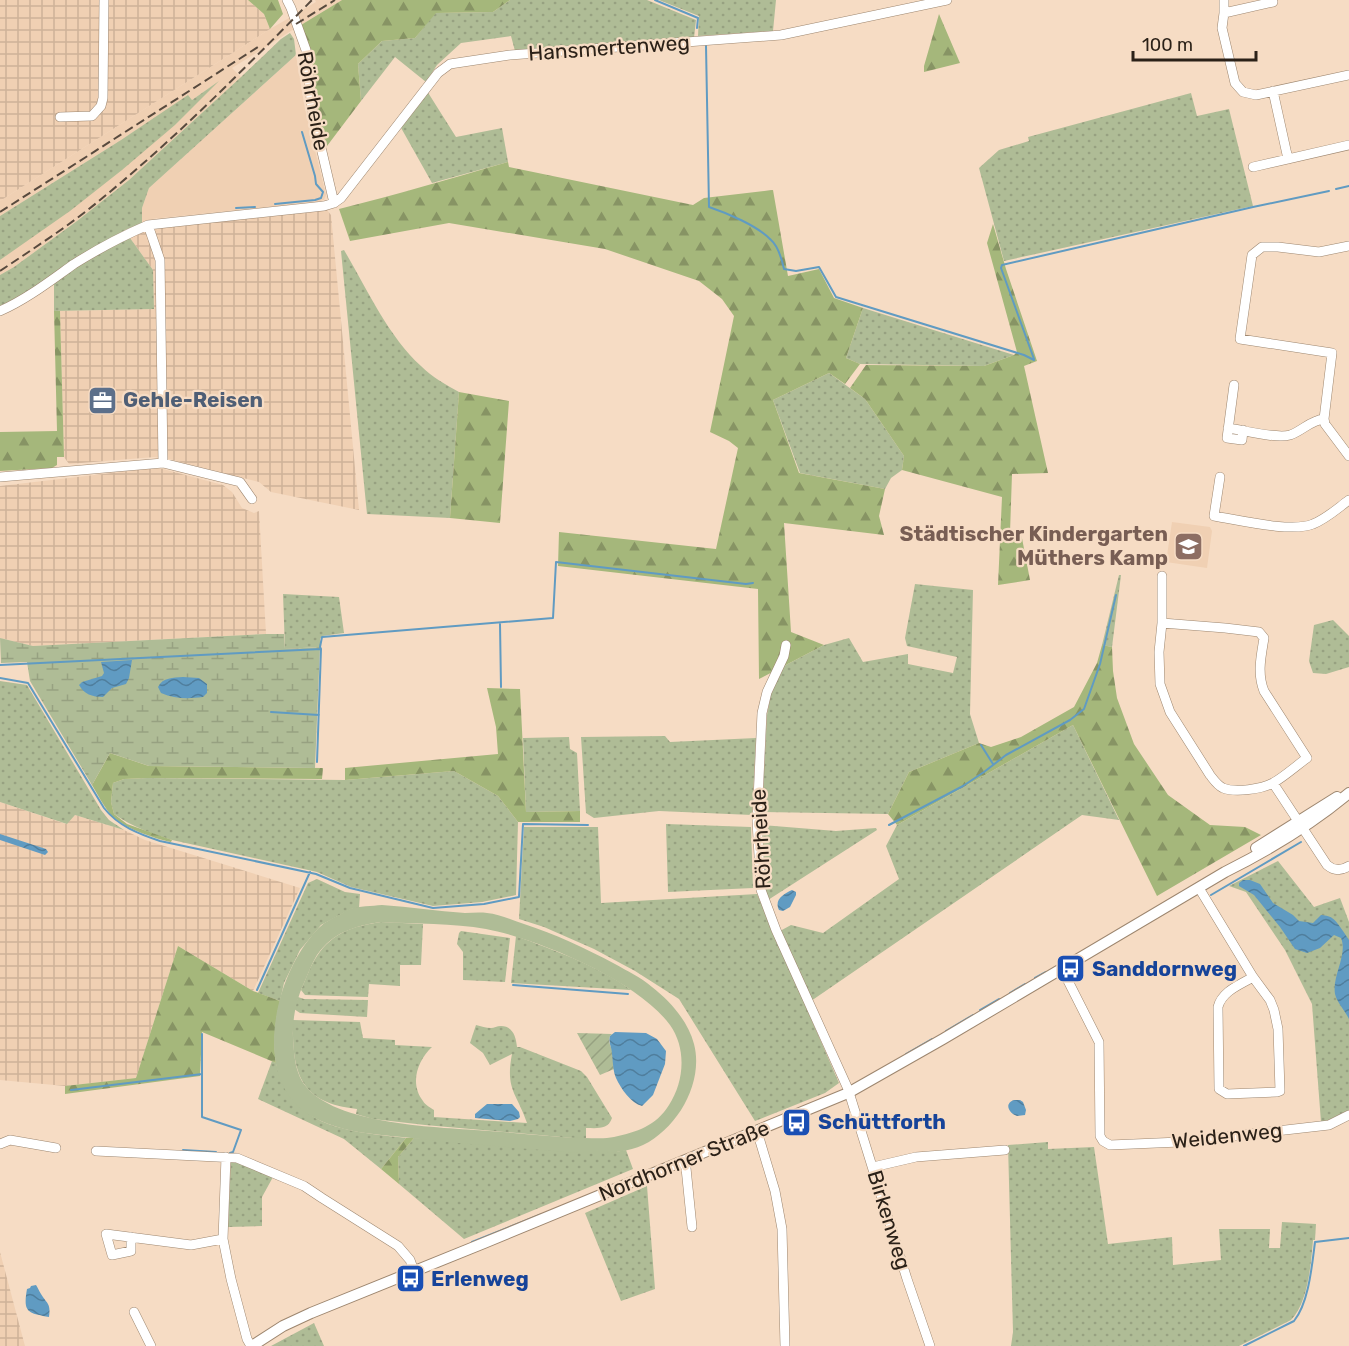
<svg xmlns="http://www.w3.org/2000/svg" width="1349" height="1346" font-family="Rubik,sans-serif">
	<style>
		.built { fill: #f0d0b3 }
		.industrial { fill: url(#industrial-grid) }
		.grass { fill: url(#grass-dots) }
		.forest { fill: url(#forest-firs) }
		.wetland { fill: url(#wetland-marsh) }
		.garden { fill: url(#garden-furrows) }
		.pitch { fill: #afbc96; fill-rule: evenodd }
		.water { fill: url(#water-waves) }
		.lines { fill: none; stroke-linecap: round; stroke-linejoin: round }
		.stream { stroke: #609bc2; stroke-width: 2 }
		.minor-casing { stroke: #9d866f; stroke-width: 10 }
		.tertiary-casing { stroke: #9d866f; stroke-width: 12 }
		.minor { stroke: #fff; stroke-width: 9 }
		.tertiary { stroke: #fff; stroke-width: 10 }
		.rail { stroke: #584a3e; stroke-width: 2; stroke-dasharray: 9 4.5; stroke-linecap: butt }
		.labels { text-anchor: middle; stroke-width: 4.5; stroke-linejoin: round; paint-order: stroke }
		.street-label { font-size: 21px; fill: #2b2118; stroke: #f6dcc4 }
		.service-label { font-size: 21px; font-weight: bold; fill: #4e5e75; stroke: #f6dcc4; text-anchor: start }
		.education-label { font-size: 21px; font-weight: bold; fill: #785e54; stroke: #f6dcc4; text-anchor: end }
		.transit-label { font-size: 21px; font-weight: bold; fill: #164399; stroke: #f6dcc4; text-anchor: start }
	</style>
	<defs>
		<pattern id="industrial-grid" width="8" height="8" patternUnits="userSpaceOnUse" patternTransform="scale(1.5)"><rect width="8" height="8" fill="#f0d0b3"/><path d="M0 4h8M4 0v8" fill="none" stroke="#ceb299"/></pattern>
		<pattern id="grass-dots" width="8" height="8" patternUnits="userSpaceOnUse" patternTransform="scale(1.5)"><rect width="8" height="8" fill="#afbc96"/><path d="M2 2h.1M6 6h.1" fill="none" stroke="#97a181" stroke-width="1.8" stroke-linecap="round"/></pattern>
		<pattern id="forest-firs" width="22" height="20" patternUnits="userSpaceOnUse" patternTransform="scale(1.5)"><rect width="22" height="20" fill="#a5b77b"/><path d="M5 1l3.5 6h-7zM16 11l3.5 6h-7z" fill="#879464"/></pattern>
		<pattern id="wetland-marsh" width="20" height="14" patternUnits="userSpaceOnUse" patternTransform="scale(1.5)"><rect width="20" height="14" fill="#afbc96"/><path d="M1 5h8M5 5V1M11 12h8M15 12V8" fill="none" stroke="#97a181"/></pattern>
		<pattern id="garden-furrows" width="10" height="10" patternUnits="userSpaceOnUse" patternTransform="scale(1.5)"><rect width="10" height="10" fill="#afbc96"/><path d="M-1 1l2-2M0 10L10 0M9 11l2-2" fill="none" stroke="#97a181"/></pattern>
		<pattern id="water-waves" width="16" height="10" patternUnits="userSpaceOnUse" patternTransform="scale(1.5)"><rect width="16" height="10" fill="#609bc2"/><path d="M0 5q4-4 8 0t8 0" fill="none" stroke="#4f7e9d"/></pattern>
	</defs>
	<rect width="100%" height="100%" fill="#f6dcc4"/>
	<path class="built" d="M315,0H342L301,25L297,13L316,2Z
		M289,18L294,29L232,68L241,77L129,180L77,221L14,267L0,275V260L175,125L215,84L192,100L188,96L121,140L0,216V201L270,29Z
		M296,55L305,109L326,195L324,200L317,202L151,219L142,223V208L149,188Z
		M1172,522L1210,527L1212,531L1207,568L1166,562Z"/>
	<path class="industrial" d="M0,0H248L264,14L270,29L0,201Z
		M327,210L331,215L359,510L271,492L259,482L173,460L155,457L69,464L64,457L60,311L154,309L153,270L130,238L150,229L290,212Z
		M146,469H163L223,485L232,492L242,508L254,513L259,511L266,634L33,646L0,638V486Z
		M0,802L66,824L75,815L124,830L145,840L300,888L253,991L178,946L136,1078L65,1086L0,1080Z
		M0,1252L25,1346H0Z"/>
	<path class="grass" d="M510,0H647L696,20L694,38L515,51L511,36L461,43L437,65L426,82L395,57L361,101L358,64L382,41L415,38L435,13L493,12Z
		M659,0H776L773,31L698,36L699,16Z
		M290,33L294,39L296,55L149,188L142,208V223L125,230L24,294L0,306V275L14,267L77,221L129,180L241,77L281,39Z
		M219,81L175,125L122,170L70,211L0,260V216L121,140L188,95L192,100Z
		M427,91L456,137L502,128L508,162L432,183L400,126Z
		M1191,93L1197,116L1229,109L1253,206L1004,261L979,168L999,150L1029,141L1028,137Z
		M130,238L153,270L154,309L54,311V281L109,248Z
		M344,250C367,289 388,336 421,366C432,377 446,385 459,392L450,518L367,514L341,251Z
		M863,308L1014,355L984,366L860,364L846,358Z
		M829,373L865,399L904,456L902,470L891,478L885,489L800,473L773,400Z
		M1119,575H1121L1112,647L1102,645Z
		M915,584L973,590L970,714L979,743L909,772L888,814L762,812L767,715L771,694L784,666L824,645L849,638L863,662L908,654V664L953,673L957,657L907,646L905,638Z
		M283,594L339,597L344,633L322,636L320,639V647L285,649Z
		M1333,620L1349,636V667L1326,674L1313,673L1309,661L1314,625Z
		M0,681L27,685L101,810L109,820L124,830L75,815L67,824L0,802Z
		M1073,725L1119,820L1082,815L811,1001L780,931L791,925L823,933L899,879L886,846L897,825Z
		M665,736L670,742L756,738L752,815L659,811L594,818L586,813L581,737Z
		M569,737L570,749L577,753L580,811L526,812L523,738Z
		M454,771L498,796L518,822L516,895L482,902L433,906L351,887L317,872L172,840C151,833 132,827 114,814L111,802L113,783L124,779L147,778L345,780Z
		M666,824L751,827L753,888L668,892Z
		M761,825L836,831L876,828L877,830L768,900L764,890Z
		M524,827H598L601,903L757,894L839,1083L825,1093L755,1121L679,999L635,971L594,949L544,927L519,919Z
		M1278,861L1314,907L1340,898L1349,922V1110L1330,1120L1321,1122L1312,1004L1285,950L1246,892L1229,886Z
		M317,879L345,892L360,894L359,908L351,909L321,925L300,950L284,983L280,1001L258,993L308,883Z
		M381,922L423,924L421,965H400V986L369,984L368,997L305,995L301,990C306,979 310,966 317,956C333,932 354,926 381,922Z
		M461,931L510,938L505,982L463,980V952L457,944L459,933Z
		M516,936C554,950 598,966 631,990L511,983Z
		M298,997L304,999L368,1000L367,1017L300,1013L294,1009Z
		M293,1020L360,1022L363,1038L395,1040V1045L432,1047C418,1060 409,1083 423,1101C425,1105 431,1108 434,1110V1117L527,1123C517,1093 505,1090 512,1054L490,1065L483,1053L470,1043L476,1025C481,1026 486,1028 491,1028C494,1028 497,1026 501,1026C513,1026 516,1037 517,1047H520L581,1071L587,1077L612,1118C608,1130 597,1128 586,1128V1138H573L425,1125L373,1119L356,1114L357,1109C299,1103 292,1072 293,1020Z
		M272,1061L276,1063C293,1130 349,1131 406,1138L381,1169L344,1139L258,1099Z
		M414,1138L615,1152L626,1150L633,1169L464,1239L399,1184L398,1157Z
		M1048,1142V1149L1094,1147L1108,1244L1172,1237L1173,1265L1221,1260L1219,1229H1270L1269,1248H1280L1282,1222L1316,1224L1315,1240H1313C1311,1264 1308,1303 1291,1320L1239,1346H1011L1013,1332L1008,1145Z
		M231,1160L273,1177L262,1197V1226L228,1227Z
		M647,1186L655,1289L621,1301L585,1213Z
		M314,1323L324,1346H271Z"/>
	<path class="forest" d="M248,0H278L283,14L270,29L264,14Z
		M342,0H510L493,12L436,13L415,38L382,41L358,64L361,101L324,150L301,25Z
		M939,14L960,63L924,72V66Z
		M508,162L509,167L693,205L704,198L773,190L788,276L819,269L834,298L863,308L846,358L860,364L845,384L829,373L773,400L799,473L885,489L879,516L884,535L784,523L791,632L824,645L759,679L758,589L558,566L559,532L716,549L738,448L729,441L710,432L734,316L722,299L699,281L605,249L449,223L350,241L339,209C396,195 452,178 508,162Z
		M993,224L1006,269L1037,361L1024,366L1048,473L1012,474L1010,533H1021L1030,580L998,585L1002,497L902,470L904,456L865,399L850,388L866,365L984,366L1014,355L1017,352L987,243Z
		M54,311H60L64,457H57V465L52,468L0,471V432L57,431Z
		M459,392L509,401L500,523L450,518Z
		M1102,645L1112,647L1113,671L1117,698L1134,744L1168,795L1210,825L1245,827L1261,835L1157,896L1073,725L897,825L888,814L909,772L979,743L991,747L1021,737L1074,707L1097,663Z
		M487,688L520,689L526,812L580,811V822H518L498,796L454,771L345,780V768L498,754L496,727Z
		M110,753L149,766L323,768L322,779L147,778L124,779L113,783L111,802L114,814L127,824L172,840L171,842C153,838 123,828 110,814C103,805 98,795 92,785Z
		M178,946L253,991L280,1001C275,1020 273,1044 276,1063L202,1032L200,1076L65,1094V1086L136,1078Z
		M406,1138H414L398,1157L399,1184L381,1169Z"/>
	<path class="wetland" d="M266,634H284L285,649L320,647L315,768L149,766L110,753L92,785L30,681L27,662L1,663L0,638L33,646Z"/>
	<path class="garden" d="M577,1033L612,1034L610,1036C608,1042 610,1044 612,1050C613,1056 613,1063 614,1069L600,1075Z"/>
	<path class="pitch" d="M382,905C410,907 437,911 465,913C472,913 479,912 487,913C499,914 512,920 524,924C555,934 585,948 615,964C627,971 641,977 652,987C670,1001 688,1021 694,1044C704,1082 678,1128 643,1145C619,1156 582,1154 556,1151C505,1147 453,1143 402,1137C372,1134 339,1132 311,1116C251,1081 274,982 310,938C313,934 317,929 321,926C325,922 330,920 335,917C340,915 345,911 350,909C359,906 372,906 382,905ZM381,922C415,924 453,923 486,929C539,939 638,981 670,1025C687,1049 684,1082 669,1105C656,1126 637,1132 614,1137C605,1139 594,1138 584,1138C553,1137 521,1133 489,1131C441,1127 334,1126 304,1084C297,1074 295,1062 294,1051C291,1027 294,1004 304,983C308,974 312,963 317,955C333,932 355,926 381,922Z"/>
	<path class="water" d="M132,660L129,678L126,684L112,688L103,697C92,697 84,694 79,685L82,682L102,676L104,673L101,662Z
		M183,677L199,678L207,684V693L203,697C188,699 175,699 161,693L158,687C163,677 173,678 183,677Z
		M0,834L46,849L48,852L45,855L0,840Z
		M1243,880H1250L1260,884L1273,903L1293,915L1299,921L1313,923L1321,915C1323,915 1330,916 1332,918C1337,921 1345,934 1349,940V1019C1345,1011 1337,1002 1335,994C1332,975 1348,955 1341,938L1334,935L1320,948L1307,953L1295,949L1280,927L1254,895L1239,886V883Z
		M792,890L796,892V895L790,907L783,911L779,910C774,900 783,894 792,890Z
		M615,1032L646,1033L657,1039L666,1051L665,1064L653,1095L642,1106C631,1103 621,1089 616,1078C613,1071 613,1062 612,1054C612,1047 608,1043 610,1036Z
		M1014,1100H1020L1023,1102L1026,1110L1025,1115L1017,1116C1010,1114 1003,1104 1014,1100Z
		M487,1104H512L519,1112L520,1117L518,1119L510,1121L475,1118V1114Z
		M36,1285C38,1288 39,1291 41,1294C47,1304 51,1303 49,1317C27,1313 23,1312 27,1289L30,1288L31,1286Z"/>
	<g class="lines">
		<path class="stream" d="M655,0L698,18L697,28
			M706,46L709,207C727,213 758,226 771,240C778,246 782,260 784,269L796,271L819,267L836,297L1024,355L1034,360
			M1336,189L1349,186
			M275,204L315,200L321,198L323,192L316,184L315,176L302,132
			M236,208L255,207
			M1034,359L1001,268L1002,265L1253,207L1329,191
			M500,624L501,687
			M0,665L321,649
			M0,678L28,683L104,808C118,826 139,834 160,841L316,874L350,888L433,908L484,904L519,897L523,824L588,825
			M271,712L319,715
			M981,745L993,764
			M317,762L321,649L320,647L322,637L553,618L556,562L746,584L753,583
			M889,825L963,786L984,772L1006,755L1070,720L1084,709L1100,664L1116,595
			M1211,895L1301,842
			M1035,978L1046,972
			M513,985L628,994
			M257,990L310,872
			M1010,993L1025,984
			M980,1010L999,999
			M946,1031L973,1015
			M202,1034V1117L241,1130L233,1152L230,1153
			M906,1054L932,1039
			M71,1090L202,1074
			M183,1150L216,1152
			M472,1242L542,1214
			M1244,1346L1294,1321C1309,1302 1312,1265 1315,1242L1349,1238"/>
		<defs>
			<path id="minor" d="M287,0L291,8L306,50L312,109L334,203
				M1224,0V13L1222,28L1235,83L1243,92L1256,95L1349,75
				M1224,13L1273,2
				M1273,91L1288,159
				M60,117L92,116L101,106L103,98L104,0
				M1253,167L1349,145
				M148,225L160,260L163,463
				M1349,246L1319,252L1278,247H1262L1252,255L1240,339L1332,353L1324,419L1325,424L1349,456
				M0,311C27,299 50,281 74,264C98,249 122,236 148,225L324,206L334,203L341,198L438,73L450,64L510,55L781,35L947,0
				M1234,385L1227,438L1242,440L1243,430
				M1228,428C1243,430 1276,439 1290,435C1302,431 1311,420 1324,419
				M0,477L163,463L240,482L252,499
				M1220,477L1214,516C1239,520 1292,533 1313,524C1326,519 1338,508 1349,500
				M1162,576V623L1159,652L1160,684L1170,712L1210,775C1214,780 1217,785 1223,788C1235,793 1262,789 1273,783C1285,776 1296,766 1307,758L1264,691C1257,673 1261,657 1264,638L1259,632L1225,628L1162,623
				M786,645L784,656L767,692L762,713L757,821L761,890L776,930L848,1089L907,1279L930,1346
				M1273,783L1327,865C1334,871 1341,871 1349,866
				M1199,888L1253,977L1270,1000L1274,1010L1278,1029L1280,1091L1277,1092L1227,1094L1219,1089L1218,1007C1222,991 1240,985 1253,977
				M1062,969L1099,1042L1100,1136L1103,1141L1110,1145L1180,1142L1329,1125L1349,1115
				M757,1131L775,1191L782,1229L785,1346
				M0,1144L10,1140L56,1148
				M96,1151L237,1158L304,1186L322,1198L398,1246L410,1260L414,1271
				M226,1157L223,1239L231,1279L247,1339L251,1346
				M683,1162L686,1168L692,1227
				M873,1167L916,1157L1005,1150
				M131,1237V1251L112,1255L106,1234L191,1245L223,1239
				M134,1312L151,1346"/>
			<path id="tertiary" d="M1256,848L1337,797
				M252,1346L283,1326L311,1313L484,1243L848,1093L943,1039L1225,872C1269,850 1311,825 1349,793"/>
		</defs>
		<use href="#minor" class="minor-casing"/>
		<use href="#tertiary" class="tertiary-casing"/>
		<use href="#minor" class="minor"/>
		<use href="#tertiary" class="tertiary"/>
		<path class="rail" d="M296,24L335,0
			M0,212L258,47
			M0,271C34,248 69,226 100,200C176,138 244,69 312,0"/>
	</g>
	<defs>
		<symbol id="office-square" viewBox="-11 -11 22 22"><rect x="-9" y="-9" width="18" height="18" rx="4" fill="#5c6f8a" stroke="#f6dcc4"/><path d="M-6-3h4V-5.5h4V-3h4V5H-6ZM-1-4.5V-3h2v-1.5ZM-6 0V1H6V0Z" fill="#fff"/></symbol>
		<symbol id="school-square" viewBox="-11 -11 22 22"><rect x="-9" y="-9" width="18" height="18" rx="4" fill="#8d6e63" stroke="#f6dcc4"/><path d="M0-5L7-2L0 1L-7-2ZM-4 1L0 2.5L4 1V4Q0 6-4 4Z" fill="#fff"/></symbol>
		<symbol id="bus-square" viewBox="-11 -11 22 22"><rect x="-9" y="-9" width="18" height="18" rx="4" fill="#1a4fb4" stroke="#f6dcc4"/><path d="M-5-6H5V4H4V6H2V4H-2V6H-4V4H-5ZM-3.5-4V0h7V-4ZM-3.5 1.2v1.5H-2V1.2ZM2 1.2v1.5H3.5V1.2Z" fill="#fff"/></symbol>
	</defs>
	<g fill-rule="evenodd">
		<use href="#office-square" x="86" y="384" width="33" height="33"/>
		<use href="#school-square" x="1172" y="530" width="33" height="33"/>
		<use href="#bus-square" x="1054" y="952" width="33" height="33"/>
		<use href="#bus-square" x="780" y="1106" width="33" height="33"/>
		<use href="#bus-square" x="394" y="1262" width="33" height="33"/>
	</g>
	<g class="labels">
		<g class="street-label">
			<text transform="translate(609 48) rotate(-4)" y="7">Hansmertenweg</text>
			<text transform="translate(313 101) rotate(80)" y="7">Röhrheide</text>
			<text transform="translate(761 839) rotate(-93)" y="7">Röhrheide</text>
			<text transform="translate(1227 1136) rotate(-6)" y="7">Weidenweg</text>
			<text transform="translate(684 1161) rotate(-22)" y="7">Nordhorner Straße</text>
			<text transform="translate(889 1220) rotate(73)" y="7">Birkenweg</text>
		</g>
		<g class="service-label">
			<text x="123" y="407">Gehle-Reisen</text>
		</g>
		<g class="education-label">
			<text x="1168" y="541">Städtischer Kindergarten<tspan x="1168" dy="24">Müthers Kamp</tspan></text>
		</g>
		<g class="transit-label">
			<text x="1092" y="976">Sanddornweg</text>
			<text x="818" y="1129">Schüttforth</text>
			<text x="431" y="1286">Erlenweg</text>
		</g>
	</g>
	<path d="M1133 51v9h123v-9" fill="none" stroke="#2b2118" stroke-width="3"/>
	<text x="1142" y="51" font-size="18" fill="#2b2118" stroke="#f6dcc4" stroke-width="4.5" paint-order="stroke">100 m</text>
</svg>
